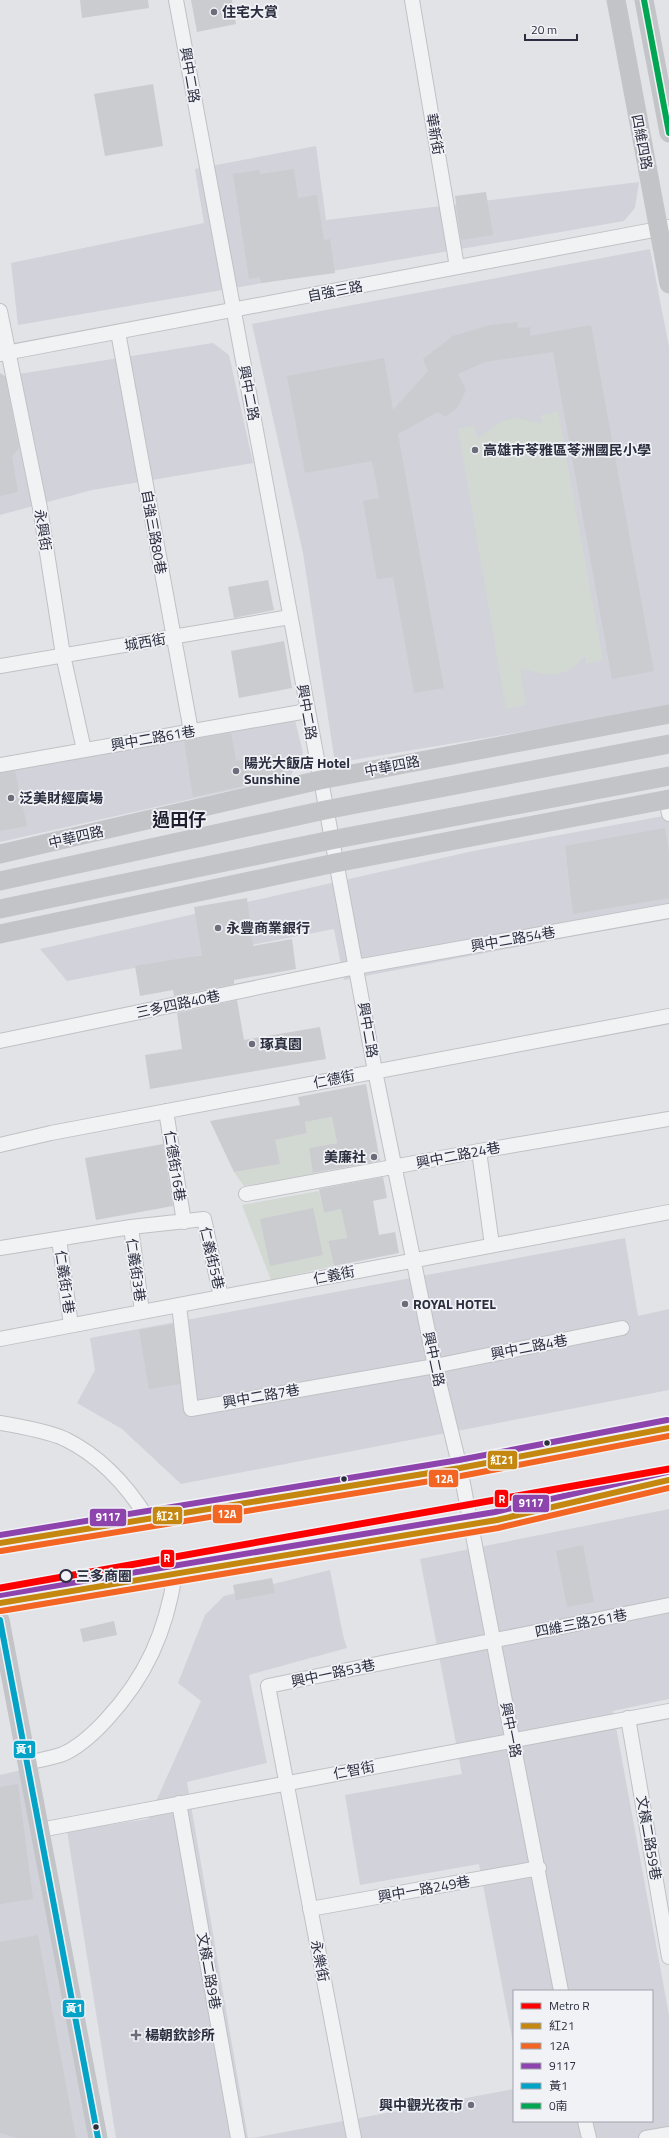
<svg xmlns="http://www.w3.org/2000/svg" width="669" height="2138" font-family="'Titillium Web','Noto Sans TC',sans-serif">
	<style>
		.built { fill: #d1d2da }
		.green { fill: #d2d9d3 }
		.building { fill: #cbcccf }
		.lines { fill: none; stroke-linecap: round; stroke-linejoin: round }
		.street-casing { stroke: #c1c1c5; stroke-width: 16 }
		.primary-casing { stroke: #bfc0c4; stroke-width: 24 }
		.street { stroke: #f1f2f4; stroke-width: 14 }
		.secondary { stroke: #c3c4c8; stroke-width: 19 }
		.primary { stroke: #f6f6f6; stroke-width: 22 }
		.bus-1-casing { stroke: #f1f2f6; stroke-width: 9 }
		.bus-2-casing { stroke: #f1f2f6; stroke-width: 9 }
		.bus-3-casing { stroke: #f1f2f6; stroke-width: 9 }
		.bus-4-casing { stroke: #f1f2f6; stroke-width: 9 }
		.bus-5-casing { stroke: #f1f2f6; stroke-width: 9 }
		.bus-1 { stroke: #c48810; stroke-width: 6 }
		.bus-2 { stroke: #f26522; stroke-width: 6 }
		.bus-3 { stroke: #8e44ad; stroke-width: 6 }
		.bus-4 { stroke: #02a3c7; stroke-width: 6 }
		.bus-5 { stroke: #00a651; stroke-width: 6 }
		.metro-1-casing { stroke: #f1f2f6; stroke-width: 10 }
		.metro-1 { stroke: #f00; stroke-width: 7 }
		.poi-dot { fill: #6b6d7a; stroke: #f1f2f6; stroke-width: 1.5 }
		.bus-dot { fill: #2b2e3f; stroke: #f1f2f6; stroke-width: 1.5 }
		.stop-dot { fill: #f1f2f6; stroke: #2b2e3f; stroke-width: 2 }
		.labels { text-anchor: middle; stroke-width: 3.5; stroke-linejoin: round; paint-order: stroke }
		.poi-label { font-size: 14px; font-weight: bold; fill: #2b2e3f; stroke: #f1f2f6; text-anchor: start }
		.street-label { font-size: 14px; fill: #2b2e3f; stroke: #f1f2f6 }
		.stop-label { font-size: 14px; font-weight: bold; fill: #2b2e3f; stroke: #f1f2f6; text-anchor: start }
		.district-label { font-size: 18px; font-weight: bold; fill: #1d1f2f; stroke: #f1f2f6 }
		.line-badge { stroke: #f1f2f6; stroke-width: 1.5 }
		.badge-label { font-size: 11px; text-anchor: middle; font-weight: bold; fill: #fff }
	</style>
	<rect width="100%" height="100%" fill="#e2e3e7"/>
	<path class="built" d="M316,146L326,220L639,182L635,208L624,221L18,325L11,263L204,223L195,169Z
		M650,249L669,347V707L335,763L303,553L252,324Z
		M213,343L229,355L253,463L92,490L0,515V377Z
		M295,720L303,753L290,777L0,842V771Z
		M669,815V918L344,980L334,929L67,981L40,949L473,851Z
		M625,1238L638,1316L669,1309V1390L181,1484L122,1429L77,1403L95,1370L90,1338Z
		M669,1509V1699L613,1711L669,2015V2138H252L514,2089V2121H652V1991H514V2048L479,1864L360,1885L345,1795L462,1774L420,1559Z
		M330,1570L343,1635L347,1648L249,1675L267,1763L187,1782L248,2138H116L67,1831L148,1819L201,1701L178,1683L205,1615L224,1596Z
		M21,1770L89,2138H0V1775Z"/>
	<path class="green" d="M558,411L603,660L586,664L585,656C563,681 549,676 520,668L526,705L506,709L458,429L474,426L478,439C503,417 509,414 542,424L541,415Z
		M332,1117L337,1143L309,1148L314,1175L244,1186L234,1172L279,1164L264,1142L307,1133L305,1122Z
		M319,1191L324,1213L341,1209L347,1238L328,1242L334,1266L271,1280L242,1205Z"/>
	<path class="building" d="M80,0H148L149,8L82,18Z
		M191,0H232L236,24L197,32Z
		M153,84L163,146L105,156L94,94Z
		M294,169L298,198L317,195L324,240L330,239L335,273L261,283L260,277L249,279L233,174L259,170L260,174Z
		M486,192L493,235L461,240L455,196Z
		M517,322L518,328L530,327V336L591,325L654,671L612,679L553,352L485,362L458,374L466,390L458,407L445,417L438,412L398,434L444,688L414,693L393,577L377,579L363,501L379,498L372,461L305,473L287,376L384,358L393,410L428,371L423,359L453,336L490,325Z
		M0,373L5,376L19,448L12,457L18,492L0,496Z
		M268,580L274,610L234,618L228,587Z
		M284,641L292,688L239,698L231,651Z
		M231,733L236,761L280,753L284,777L193,797L184,741Z
		M15,771L27,826L0,831V773Z
		M665,828L669,853V898L573,914L565,846Z
		M247,898L253,946L292,939L296,969L234,980V984L174,996L173,990L140,996L135,966L202,955L194,907Z
		M237,1000L244,1040L320,1027L326,1059L150,1089L145,1055L182,1049L177,1013Z
		M366,1084L380,1161L313,1173L309,1148L337,1143L332,1117L305,1122L307,1133L275,1140L280,1164L234,1172L210,1121L300,1105L298,1097Z
		M163,1144L173,1206L96,1220L85,1158Z
		M383,1177L387,1198L373,1201L379,1235L395,1232L399,1253L334,1266L328,1241L347,1238L341,1209L324,1213L319,1189Z
		M313,1208L323,1255L270,1266L260,1219Z
		M173,1324L180,1384L149,1389L139,1330Z
		M583,1545L594,1602L567,1607L556,1551Z
		M272,1578L275,1593L236,1600L233,1585Z
		M114,1621L117,1635L83,1642L80,1629Z
		M18,1784L33,1899L0,1904V1787Z
		M38,1935L76,2138H17L0,2133V1942Z"/>
	<g class="lines">
		<defs>
			<path id="street" d="M176,0L375,1071L435,1366L460,1468L561,1991
				M412,0L457,267
				M0,311L40,508L63,655L84,750
				M118,332L191,731
				M0,354L669,227
				M0,666L290,617
				M0,765L307,711
				M666,799L669,814
				M0,1041L356,967L669,911
				M166,1111L184,1222
				M0,1145L51,1133L669,1016
				M479,1151L492,1245
				M246,1194L479,1151L669,1119
				M131,1227L142,1312
				M59,1239L71,1325
				M0,1248L131,1227L204,1219L221,1297
				M179,1305L191,1409L435,1366L622,1328
				M0,1339L669,1212
				M0,1423C18,1426 49,1432 65,1439C100,1456 128,1487 148,1519
				M628,1718L669,1957
				M27,1763C39,1760 52,1758 63,1754C79,1747 94,1733 106,1720C146,1677 166,1632 175,1574
				M179,1803L238,2138
				M40,1830L669,1711
				M310,1909L539,1868
				M585,2121L589,2138
				M354,2138L268,1686L669,1605
				M646,2138L669,2134"/>
			<path id="primary" d="M0,1543L460,1468L669,1428
				M0,1603L497,1520L669,1480"/>
		</defs>
		<use href="#street" class="street-casing"/>
		<use href="#primary" class="primary-casing"/>
		<use href="#street" class="street"/>
		<path class="secondary" d="M616,0L669,284
			M644,0L669,133
			M0,854L320,780L669,714
			M0,881L325,810L669,744
			M0,909L331,840L669,776
			M0,934L335,863L669,799
			M0,1620L98,2138"/>
		<use href="#primary" class="primary"/>
		<defs>
			<path id="bus-1" d="M0,1543L460,1468L669,1428
				M0,1603L497,1520L669,1480"/>
			<path id="bus-2" d="M1,1551L461,1476L669,1436
				M1,1611L498,1528L669,1488"/>
			<path id="bus-3" d="M0,1535L459,1460L667,1420
				M0,1595L495,1512L667,1472"/>
			<path id="bus-4" d="M0,1620L98,2138"/>
			<path id="bus-5" d="M644,0L669,133"/>
		</defs>
		<use href="#bus-1" class="bus-1-casing"/>
		<use href="#bus-2" class="bus-2-casing"/>
		<use href="#bus-3" class="bus-3-casing"/>
		<use href="#bus-4" class="bus-4-casing"/>
		<use href="#bus-5" class="bus-5-casing"/>
		<use href="#bus-1" class="bus-1"/>
		<use href="#bus-2" class="bus-2"/>
		<use href="#bus-3" class="bus-3"/>
		<use href="#bus-4" class="bus-4"/>
		<use href="#bus-5" class="bus-5"/>
		<defs>
			<path id="metro-1" d="M0,1588L669,1469"/>
		</defs>
		<use href="#metro-1" class="metro-1-casing"/>
		<use href="#metro-1" class="metro-1"/>
	</g>
	<g class="poi-dot">
		<circle cx="214" cy="12" r="4"/>
		<circle cx="475" cy="450" r="4"/>
		<circle cx="236" cy="771" r="4"/>
		<circle cx="11" cy="798" r="4"/>
		<circle cx="218" cy="928" r="4"/>
		<circle cx="252" cy="1044" r="4"/>
		<circle cx="374" cy="1157" r="4"/>
		<circle cx="405" cy="1304" r="4"/>
		<path d="M134 2029h4v4h4v4h-4v4h-4v-4h-4v-4h4z"/>
		<circle cx="471" cy="2105" r="4"/>
	</g>
	<g class="bus-dot">
		<circle cx="547" cy="1443" r="3.5"/>
		<circle cx="344" cy="1479" r="3.5"/>
		<circle cx="96" cy="2127" r="3.5"/>
	</g>
	<circle class="stop-dot" cx="66" cy="1576" r="6"/>
	<g class="labels">
		<g class="poi-label">
			<text x="222" y="17">住宅大賞</text>
			<text x="483" y="455">高雄市苓雅區苓洲國民小學</text>
			<text x="244" y="768">陽光大飯店 Hotel<tspan x="244" dy="16">Sunshine</tspan></text>
			<text x="19" y="803">泛美財經廣場</text>
			<text x="226" y="933">永豐商業銀行</text>
			<text x="260" y="1049">琢真園</text>
			<text x="366" y="1162" text-anchor="end">美廉社</text>
			<text x="413" y="1309">ROYAL HOTEL</text>
			<text x="145" y="2040">楊朝欽診所</text>
			<text x="463" y="2110" text-anchor="end">興中觀光夜市</text>
		</g>
		<g class="street-label">
			<text transform="translate(190 75) rotate(80)" y="5">興中二路</text>
			<text transform="translate(435 134) rotate(80)" y="5">華新街</text>
			<text transform="translate(642 142) rotate(79)" y="5">四維四路</text>
			<text transform="translate(335 291) rotate(-11)" y="5">自強三路</text>
			<text transform="translate(249 393) rotate(79)" y="5">興中二路</text>
			<text transform="translate(43 530) rotate(81)" y="5">永興街</text>
			<text transform="translate(154 532) rotate(80)" y="5">自強三路80巷</text>
			<text transform="translate(145 642) rotate(-10)" y="5">城西街</text>
			<text transform="translate(307 712) rotate(80)" y="5">興中二路</text>
			<text transform="translate(153 738) rotate(-10)" y="5">興中二路61巷</text>
			<text transform="translate(392 766) rotate(-11)" y="5">中華四路</text>
			<text transform="translate(76 837) rotate(-13)" y="5">中華四路</text>
			<text transform="translate(513 939) rotate(-10)" y="5">興中二路54巷</text>
			<text transform="translate(178 1004) rotate(-12)" y="5">三多四路40巷</text>
			<text transform="translate(368 1030) rotate(80)" y="5">興中二路</text>
			<text transform="translate(334 1079) rotate(-11)" y="5">仁德街</text>
			<text transform="translate(458 1155) rotate(-11)" y="5">興中二路24巷</text>
			<text transform="translate(175 1166) rotate(81)" y="5">仁德街16巷</text>
			<text transform="translate(212 1258) rotate(77)" y="5">仁義街5巷</text>
			<text transform="translate(136 1270) rotate(82)" y="5">仁義街3巷</text>
			<text transform="translate(334 1275) rotate(-11)" y="5">仁義街</text>
			<text transform="translate(65 1282) rotate(82)" y="5">仁義街1巷</text>
			<text transform="translate(529 1347) rotate(-11)" y="5">興中二路4巷</text>
			<text transform="translate(434 1359) rotate(78)" y="5">興中二路</text>
			<text transform="translate(261 1396) rotate(-10)" y="5">興中二路7巷</text>
			<text transform="translate(581 1623) rotate(-11)" y="5">四維三路261巷</text>
			<text transform="translate(333 1673) rotate(-12)" y="5">興中一路53巷</text>
			<text transform="translate(511 1730) rotate(79)" y="5">興中一路</text>
			<text transform="translate(354 1770) rotate(-11)" y="5">仁智街</text>
			<text transform="translate(649 1838) rotate(80)" y="5">文橫二路59巷</text>
			<text transform="translate(424 1889) rotate(-10)" y="5">興中一路249巷</text>
			<text transform="translate(320 1961) rotate(79)" y="5">永樂街</text>
			<text transform="translate(209 1971) rotate(80)" y="5">文橫二路9巷</text>
		</g>
		<g class="stop-label">
			<text x="76" y="1581">三多商圈</text>
		</g>
		<g class="district-label">
			<text x="179" y="826">過田仔</text>
		</g>
	</g>
	<g class="line-badge">
		<rect x="487" y="1450" width="31" height="20" rx="4" fill="#c48810"/>
		<rect x="428" y="1469" width="31" height="19" rx="4" fill="#f26522"/>
		<rect x="494" y="1489" width="15" height="19" rx="4" fill="#f00"/>
		<rect x="512" y="1494" width="38" height="19" rx="4" fill="#8e44ad"/>
		<rect x="212" y="1504" width="31" height="20" rx="4" fill="#f26522"/>
		<rect x="152" y="1506" width="31" height="19" rx="4" fill="#c48810"/>
		<rect x="89" y="1508" width="38" height="19" rx="4" fill="#8e44ad"/>
		<rect x="160" y="1549" width="15" height="19" rx="4" fill="#f00"/>
		<rect x="13" y="1740" width="23" height="19" rx="4" fill="#02a3c7"/>
		<rect x="62" y="1999" width="23" height="19" rx="4" fill="#02a3c7"/>
	</g>
	<g class="badge-label">
		<text x="502" y="1464">紅21</text>
		<text x="444" y="1483">12A</text>
		<text x="502" y="1503">R</text>
		<text x="531" y="1507">9117</text>
		<text x="227" y="1518">12A</text>
		<text x="168" y="1520">紅21</text>
		<text x="108" y="1521">9117</text>
		<text x="167" y="1562">R</text>
		<text x="24" y="1753">黃1</text>
		<text x="74" y="2012">黃1</text>
	</g>
	<rect x="513" y="1990" width="140" height="132" fill="#f1f2f6" stroke="#a2a4ad"/>
	<rect x="521" y="2003" width="20" height="6" fill="#ff0000" stroke="#a2a4ad"/>
	<text x="549" y="2010" font-size="12" fill="#2b2e3f">Metro R</text>
	<rect x="521" y="2023" width="20" height="6" fill="#c48810" stroke="#a2a4ad"/>
	<text x="549" y="2030" font-size="12" fill="#2b2e3f">紅21</text>
	<rect x="521" y="2043" width="20" height="6" fill="#f26522" stroke="#a2a4ad"/>
	<text x="549" y="2050" font-size="12" fill="#2b2e3f">12A</text>
	<rect x="521" y="2063" width="20" height="6" fill="#8e44ad" stroke="#a2a4ad"/>
	<text x="549" y="2070" font-size="12" fill="#2b2e3f">9117</text>
	<rect x="521" y="2083" width="20" height="6" fill="#02a3c7" stroke="#a2a4ad"/>
	<text x="549" y="2090" font-size="12" fill="#2b2e3f">黃1</text>
	<rect x="521" y="2103" width="20" height="6" fill="#00a651" stroke="#a2a4ad"/>
	<text x="549" y="2110" font-size="12" fill="#2b2e3f">0南</text>
	<path d="M525 34v6h52v-6" fill="none" stroke="#2b2e3f" stroke-width="2"/>
	<text x="531" y="34" font-size="12" fill="#2b2e3f" stroke="#f1f2f6" stroke-width="3" paint-order="stroke">20 m</text>
</svg>
